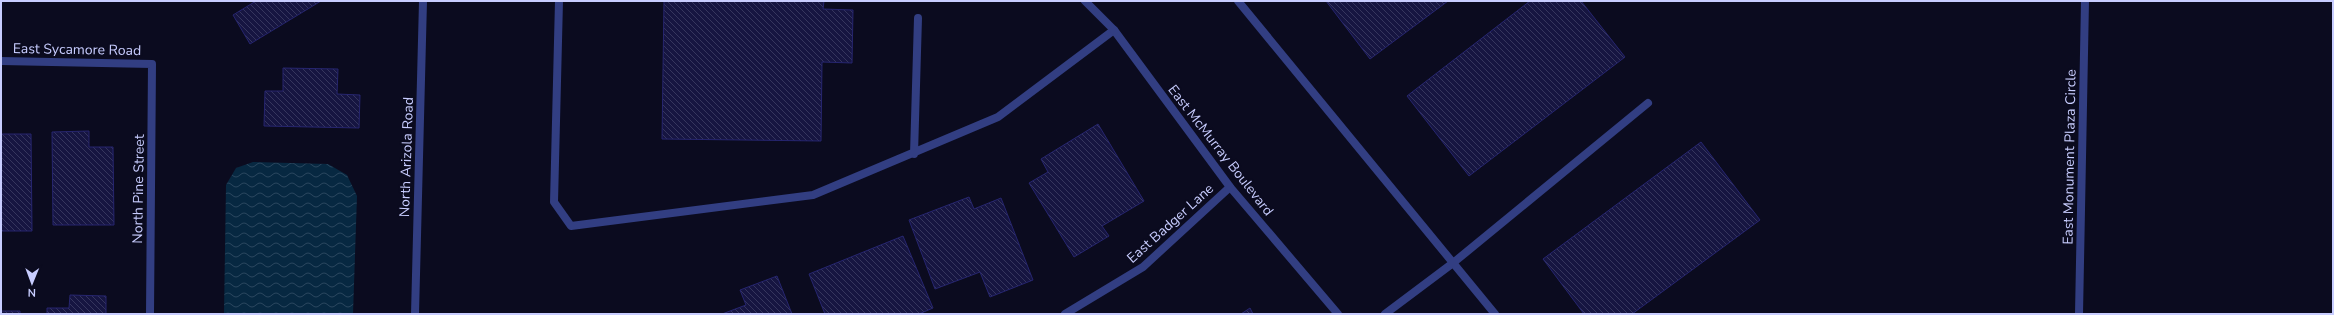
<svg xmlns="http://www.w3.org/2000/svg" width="2334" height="315" font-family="'Nunito Sans',sans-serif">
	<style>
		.water { fill: url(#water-waves) }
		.building { fill: url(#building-back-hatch); stroke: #26256f }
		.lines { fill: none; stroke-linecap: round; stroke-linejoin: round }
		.service { stroke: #323e82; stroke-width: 8 }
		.minor { stroke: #323e82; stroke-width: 8 }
		.tertiary { stroke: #323e82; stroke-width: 8 }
		.labels { text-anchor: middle; stroke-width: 4; stroke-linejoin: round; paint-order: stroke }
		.street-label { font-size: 14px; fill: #c8cdff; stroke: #0b0b1f }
	</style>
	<defs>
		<pattern id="water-waves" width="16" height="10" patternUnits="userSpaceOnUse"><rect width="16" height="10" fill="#072841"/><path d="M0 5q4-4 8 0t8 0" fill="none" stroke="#2a465e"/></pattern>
		<pattern id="building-back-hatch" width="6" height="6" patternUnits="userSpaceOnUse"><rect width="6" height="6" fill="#161541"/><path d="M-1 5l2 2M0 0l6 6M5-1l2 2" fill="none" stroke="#36365e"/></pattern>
	</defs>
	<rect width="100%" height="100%" fill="#0b0b1f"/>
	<path class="water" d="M253,162L328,164L347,175L357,196L353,314H224L226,185L236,168Z"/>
	<path class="building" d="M256,1H321L250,44L233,15Z
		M664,1H824L823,9L853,10L852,63L822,62L821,141L662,139Z
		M1326,1H1448L1370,59Z
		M1530,1H1581L1625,57L1469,176L1407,96Z
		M283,68L338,69L337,94L360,95L359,128L264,126L265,91H283Z
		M1098,124L1144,201L1102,226L1109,236L1074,257L1029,183L1048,172L1041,159Z
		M89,131V147H113L114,225H53L52,132Z
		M1,134H31L32,231H1Z
		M1701,142L1760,220L1632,314H1584L1543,259Z
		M969,197L974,209L1001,198L1033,280L990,297L980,272L935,289L909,220Z
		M903,236L933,308L919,314H825L809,274Z
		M777,276L792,314H722L746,305L740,290Z
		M70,295L106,296V314H47V308H69Z
		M1250,308L1253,314H1241Z
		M1,311H20V314H1Z"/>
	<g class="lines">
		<path class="service" d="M559,1L554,202L571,226L813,195L998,117L1114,30
			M1238,1L1495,314
			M914,154L918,18
			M1385,314L1453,263L1648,103"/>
		<path class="minor" d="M1,61L152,64L150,314
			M1065,314L1143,267L1230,187
			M2079,314L2085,1"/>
		<path class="tertiary" d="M1085,1L1114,30L1230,187L1338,314
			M415,314L423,1"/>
	</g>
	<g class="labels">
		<g class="street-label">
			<text transform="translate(77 49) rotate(1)" y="5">East Sycamore Road</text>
			<text transform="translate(1221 150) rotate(52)" y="5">East McMurray Boulevard</text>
			<text transform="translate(406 157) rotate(-88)" y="5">North Arizola Road</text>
			<text transform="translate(2069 157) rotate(-89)" y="5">East Monument Plaza Circle</text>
			<text transform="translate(138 189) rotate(-89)" y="5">North Pine Street</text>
			<text transform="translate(1170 223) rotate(-42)" y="5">East Badger Lane</text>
		</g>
	</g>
	<rect width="2334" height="315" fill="none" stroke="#c8cdff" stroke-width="4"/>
	<g transform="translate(32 283) rotate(181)" stroke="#0b0b1f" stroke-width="3" paint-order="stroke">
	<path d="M0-3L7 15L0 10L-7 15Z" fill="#c8cdff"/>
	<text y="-6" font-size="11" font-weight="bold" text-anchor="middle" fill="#c8cdff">N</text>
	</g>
</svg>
